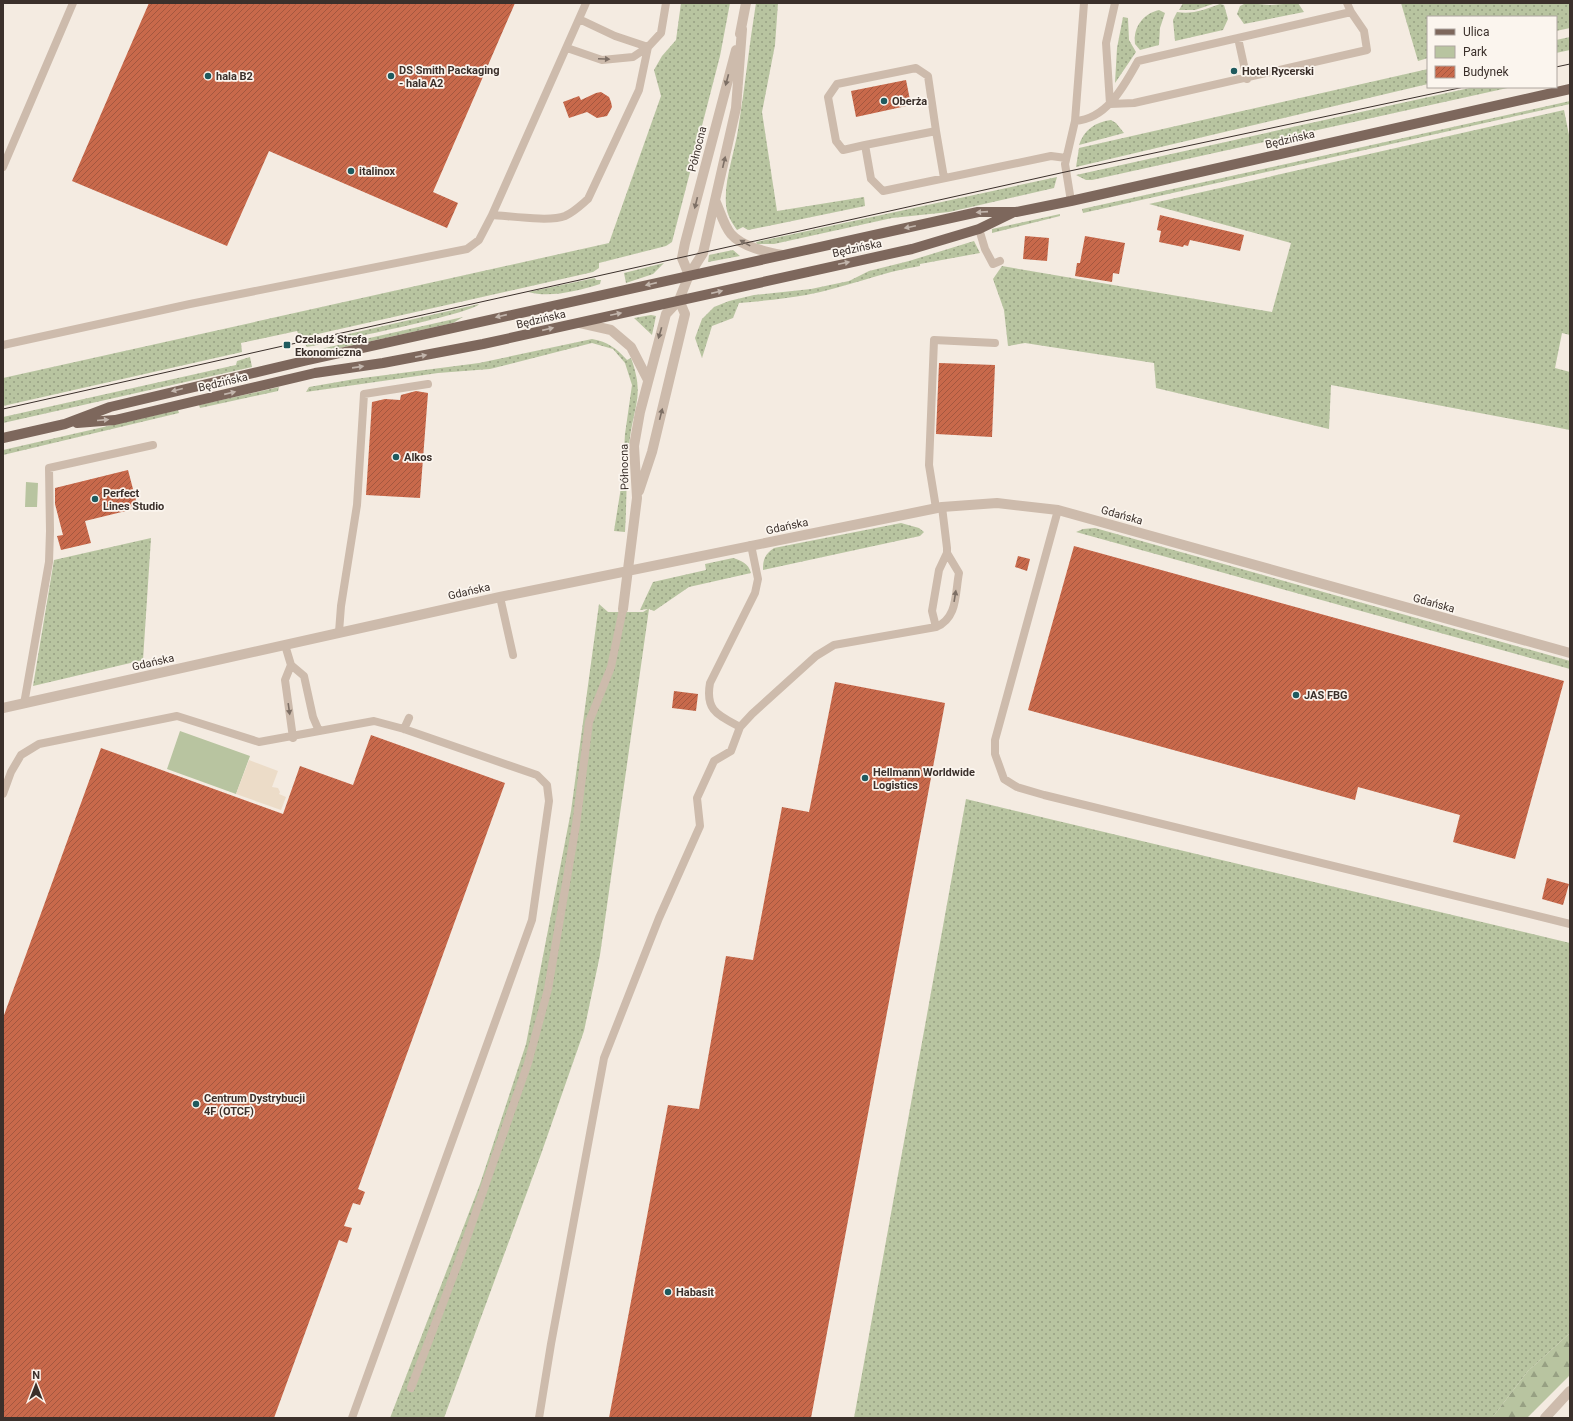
<svg xmlns="http://www.w3.org/2000/svg" width="1573" height="1421" font-family="Roboto,sans-serif">
	<style>
		.grass { fill: url(#grass-dots) }
		.forest { fill: url(#forest-firs) }
		.park { fill: #b8c4a0 }
		.plaza { fill: #ecdcc8 }
		.building { fill: url(#building-hatch) }
		.lines { fill: none; stroke-linecap: round; stroke-linejoin: round }
		.service { stroke: #cdbbac; stroke-width: 8 }
		.minor { stroke: #cdbbac; stroke-width: 10 }
		.primary { stroke: #7d675c; stroke-width: 10 }
		.tram { stroke: #3b302b; stroke-width: 1 }
		.oneway { fill: #7d6f65 }
		.oneway2 { fill: #c2b5ac }
		.poi-dot { fill: #1f5a5e; stroke: #fbf5ee; stroke-width: 1.5 }
		.labels { text-anchor: middle; stroke-width: 3.5; stroke-linejoin: round; paint-order: stroke }
		.poi-label { font-size: 11px; font-weight: bold; fill: #3b302b; stroke: #fbf5ee; text-anchor: start }
		.street-label { font-size: 11px; fill: #3b302b; stroke: #fbf5ee }
	</style>
	<defs>
		<pattern id="grass-dots" width="8" height="8" patternUnits="userSpaceOnUse"><rect width="8" height="8" fill="#b8c4a0"/><path d="M2 2h.1M6 6h.1" fill="none" stroke="#97a083" stroke-width="1.8" stroke-linecap="round"/></pattern>
		<pattern id="forest-firs" width="22" height="20" patternUnits="userSpaceOnUse"><rect width="22" height="20" fill="#b8c4a0"/><path d="M5 1l3.5 6h-7zM16 11l3.5 6h-7z" fill="#97a083"/></pattern>
		<pattern id="building-hatch" width="6" height="6" patternUnits="userSpaceOnUse"><rect width="6" height="6" fill="#c8694b"/><path d="M-1 1l2-2M0 6l6-6M5 7l2-2" fill="none" stroke="#a4573f"/></pattern>
	</defs>
	<rect width="100%" height="100%" fill="#f4ebe1"/>
	<path class="grass" d="M681,3H730L720,56L672,242L666,246L599,263V268L593,272L300,338L297,331L241,343L242,352L3,406V378L609,243L661,96L654,70L662,56L676,40Z
		M756,3H778L775,45L762,112L777,211L864,197L865,206L748,230L743,227L737,230C732,223 727,215 726,205C724,180 734,155 738,130C745,88 749,45 756,3Z
		M1183,3H1216L1195,10H1179Z
		M1246,3L1270,5L1298,3L1304,12L1244,24L1237,14L1240,6Z
		M1401,3H1570V28L1556,31V17H1428V58L1418,61Z
		M1220,4L1224,5L1228,19L1223,30L1175,41L1173,20L1177,12C1192,15 1206,9 1220,4Z
		M1159,10L1165,13L1160,28L1159,45L1140,50L1135,44C1133,27 1143,14 1159,10Z
		M1123,17L1128,18L1129,40L1136,52L1115,83L1117,48Z
		M1570,37V50L1556,53V40Z
		M1428,69V84L1076,167L1079,148Z
		M1474,87H1512L1092,180H1086L1076,175Z
		M1570,101V104L1083,213L1082,209Z
		M1564,110L1570,140V335L1562,333L1555,368L1570,372V430L1331,385L1329,429L1156,388L1154,363L1025,343L1008,346L1004,310L993,279L1002,266L1272,312L1291,243L1149,204Z
		M1111,120L1116,123L1124,133L1079,145C1084,130 1095,122 1111,120Z
		M1057,177L1054,188L949,212L892,218L774,244H757L756,242Z
		M1060,214V216L992,233V229Z
		M974,241L980,253L920,264V266C881,272 845,288 806,295C784,299 761,301 739,303L733,318L712,326L702,358L695,338L702,319L714,307L729,301L754,295L811,289L849,281L869,271L909,261Z
		M733,250L740,256L708,262L709,255Z
		M664,263L653,274L626,283L624,273Z
		M595,278L596,280H601L600,284C578,291 550,298 528,292Z
		M479,304C475,313 328,343 307,347L305,344Z
		M651,315L656,316L652,335L634,318Z
		M463,317L453,323L308,355L307,352Z
		M592,339C608,342 616,348 627,360L631,358C644,394 635,403 630,437C626,468 627,500 625,532L614,531L622,481L625,434L632,385L625,363L613,349L592,343L490,369L438,373L306,392L309,387L355,379L479,363Z
		M250,357L252,367L3,423V417L236,365L237,361Z
		M279,387L278,391L200,408L199,405Z
		M178,410L179,413L3,455V450Z
		M901,523L919,528L924,532L920,536L763,570C763,559 765,554 774,548Z
		M1095,528L1570,661V669L1076,532L1083,529Z
		M151,538L143,660L33,686L54,560Z
		M733,558C742,561 748,563 751,573L689,587L654,611L649,609L600,955L584,1031L540,1157L444,1418H390L480,1184L526,1044L571,811L599,604L608,612H643L648,609L640,610L653,582L706,570L705,564Z
		M966,799L1570,943V1333L1528,1371L1492,1418H854Z"/>
	<path class="forest" d="M1570,1333V1375L1527,1418H1492L1528,1371Z"/>
	<path class="park" d="M26,482L38,483L37,507H25Z
		M180,731L250,756L236,794L167,769Z"/>
	<path class="plaza" d="M249,760L278,771L272,787L278,788L280,792L279,794L286,797L281,810L236,794Z"/>
	<path class="building" d="M149,3H515L433,192L458,203L447,228L269,151L227,246L72,181Z
		M906,80L911,105L856,117L851,91Z
		M601,92L609,97L611,102L612,107L607,116L597,118L587,112L569,118L563,102L579,96L581,100L596,93Z
		M1160,215L1244,235L1240,251L1190,240L1188,246L1184,245L1183,247L1159,242L1161,231L1157,230Z
		M1025,236L1049,238L1047,261L1023,259Z
		M1085,236L1125,243L1119,274L1113,273L1112,282L1075,276L1077,263H1080Z
		M939,363L995,365L992,437L936,434Z
		M416,391L428,393L420,498L366,495L372,402L385,399L400,400L401,395Z
		M128,470L138,508L85,521L91,543L61,550L57,536L63,535L55,504V488Z
		M1074,546L1564,681L1515,859L1453,842L1460,815L1358,787L1355,800L1028,710Z
		M1018,556L1030,559L1027,571L1015,567Z
		M835,682L945,703L811,1418H609L668,1105L699,1109L726,956L753,960L782,807L809,812Z
		M674,691L698,694L696,711L672,708Z
		M371,735L505,783L358,1189L365,1192L360,1205L353,1203L344,1226L352,1228L347,1243L339,1240L274,1418H3V1018L101,748L283,814L300,766L353,785Z
		M1547,878L1569,884L1563,905L1542,899Z"/>
	<g class="lines">
		<path class="service" d="M1347,3L1351,12
			M579,19L615,36L648,47
			M1238,38L1247,79
			M567,48L602,60L633,57L648,47L661,33L666,3
			M1075,121C1107,119 1124,86 1138,61L1351,12L1364,31L1367,50L1134,103L1110,104L1106,43L1115,3
			M936,131L928,76L916,68L837,84L828,97L836,141L843,150L865,145L871,179L883,191L1051,156L1066,158
			M865,145L936,131L944,178
			M3,167L73,3
			M1071,201L1065,164L1075,121L1084,3
			M492,215L586,3
			M979,229L985,249L993,264L1000,261
			M3,345L190,304L467,249L479,240L492,215C510,216 550,222 565,216C574,212 581,205 588,199L639,90L648,47
			M936,508L929,465L934,340L995,343
			M1058,510L995,740V754L1004,779L1017,787L1044,795L1570,924
			M500,597L513,655
			M936,627L932,611L939,570L947,553V548L942,507
			M339,632L341,606L357,505L364,394L428,384
			M285,645L291,665L304,676L313,717L319,731
			M291,665L285,680L293,738
			M24,704L49,562L50,531L49,468L153,445
			M740,727C718,715 705,711 710,683L755,593L758,579L751,545
			M404,729L409,718
			M3,794L11,772L21,755L39,744L177,716L259,742L374,721L404,729L537,775L547,785L549,801L532,920L352,1418
			M411,1388L457,1266L528,1063L548,989L576,825L589,722L611,667L623,609
			M539,1418L551,1344L604,1058L659,918L700,826L697,798L714,761L731,751L740,727L752,714L816,656L834,645L936,627C958,618 955,593 959,573L947,553"/>
		<path class="minor" d="M740,34L746,3
			M715,200C720,211 724,226 731,234C742,247 767,252 782,255
			M689,275L682,258L685,243L736,50
			M580,323L611,330L631,347L648,380
			M639,491L652,452L680,335L685,314L679,300
			M623,609L637,498L634,446L640,412L666,314L679,300L689,275L703,253L736,108L742,29
			M3,708L500,597L942,507L997,503L1058,510L1570,653
			M1545,1418L1570,1391"/>
		<path class="primary" d="M77,423L115,420L315,373L383,363L483,344L912,249L979,229L1012,213
			M3,438L65,424L110,407L304,361L978,212H1016L1071,201L1570,89"/>
		<path class="tram" d="M1556,67L1570,64
			M3,409L274,348L1065,172L1464,87"/>
	</g>
	<defs><path id="oneway-solid" d="M-6-.8H1V-3.2L6.5 0L1 3.2V.8H-6Z"/></defs>
	<g class="oneway">
		<use href="#oneway-solid" transform="translate(604 59) rotate(3)"/>
		<use href="#oneway-solid" transform="translate(727 80) rotate(105)"/>
		<use href="#oneway-solid" transform="translate(724 162) rotate(-77)"/>
		<use href="#oneway-solid" transform="translate(696 203) rotate(104)"/>
		<use href="#oneway-solid" transform="translate(745 243) rotate(-151)"/>
		<use href="#oneway-solid" transform="translate(660 333) rotate(106)"/>
		<use href="#oneway-solid" transform="translate(661 414) rotate(-76)"/>
		<use href="#oneway-solid" transform="translate(955 596) rotate(-81)"/>
		<use href="#oneway-solid" transform="translate(289 709) rotate(82)"/>
	</g>
	<g class="oneway2">
		<use href="#oneway-solid" transform="translate(982 212) rotate(176)"/>
		<use href="#oneway-solid" transform="translate(910 227) rotate(168)"/>
		<use href="#oneway-solid" transform="translate(844 263) rotate(-12)"/>
		<use href="#oneway-solid" transform="translate(651 284) rotate(167)"/>
		<use href="#oneway-solid" transform="translate(717 292) rotate(-13)"/>
		<use href="#oneway-solid" transform="translate(616 314) rotate(-12)"/>
		<use href="#oneway-solid" transform="translate(501 316) rotate(167)"/>
		<use href="#oneway-solid" transform="translate(548 329) rotate(-13)"/>
		<use href="#oneway-solid" transform="translate(421 356) rotate(-11)"/>
		<use href="#oneway-solid" transform="translate(358 367) rotate(-8)"/>
		<use href="#oneway-solid" transform="translate(177 390) rotate(166)"/>
		<use href="#oneway-solid" transform="translate(230 393) rotate(-13)"/>
		<use href="#oneway-solid" transform="translate(103 420) rotate(-5)"/>
	</g>
	<g class="poi-dot">
		<circle cx="1234" cy="71" r="4"/>
		<circle cx="208" cy="76" r="4"/>
		<circle cx="391" cy="76" r="4"/>
		<circle cx="884" cy="101" r="4"/>
		<circle cx="351" cy="171" r="4"/>
		<rect x="283" y="341" width="8" height="8" rx="2"/>
		<circle cx="396" cy="457" r="4"/>
		<circle cx="95" cy="499" r="4"/>
		<circle cx="1296" cy="695" r="4"/>
		<circle cx="865" cy="778" r="4"/>
		<circle cx="196" cy="1104" r="4"/>
		<circle cx="668" cy="1292" r="4"/>
	</g>
	<g class="labels">
		<g class="poi-label">
			<text x="399" y="74">DS Smith Packaging<tspan x="399" dy="13">- hala A2</tspan></text>
			<text x="1242" y="75">Hotel Rycerski</text>
			<text x="216" y="80">hala B2</text>
			<text x="892" y="105">Oberża</text>
			<text x="359" y="175">italinox</text>
			<text x="295" y="343">Czeladź Strefa<tspan x="295" dy="13">Ekonomiczna</tspan></text>
			<text x="404" y="461">Alkos</text>
			<text x="103" y="497">Perfect<tspan x="103" dy="13">Lines Studio</tspan></text>
			<text x="1304" y="699">JAS FBG</text>
			<text x="873" y="776">Hellmann Worldwide<tspan x="873" dy="13">Logistics</tspan></text>
			<text x="204" y="1102">Centrum Dystrybucji<tspan x="204" dy="13">4F (OTCF)</tspan></text>
			<text x="676" y="1296">Habasit</text>
		</g>
		<g class="street-label">
			<text transform="translate(1290 139) rotate(-13)" y="4">Będzińska</text>
			<text transform="translate(697 149) rotate(-76)" y="4">Północna</text>
			<text transform="translate(857 248) rotate(-12)" y="4">Będzińska</text>
			<text transform="translate(541 319) rotate(-13)" y="4">Będzińska</text>
			<text transform="translate(223 382) rotate(-13)" y="4">Będzińska</text>
			<text transform="translate(624 467) rotate(-91)" y="4">Północna</text>
			<text transform="translate(1122 515) rotate(16)" y="4">Gdańska</text>
			<text transform="translate(787 526) rotate(-12)" y="4">Gdańska</text>
			<text transform="translate(469 591) rotate(-13)" y="4">Gdańska</text>
			<text transform="translate(1434 603) rotate(16)" y="4">Gdańska</text>
			<text transform="translate(153 662) rotate(-13)" y="4">Gdańska</text>
		</g>
	</g>
	<rect width="1573" height="1421" fill="none" stroke="#3b302b" stroke-width="8"/>
	<rect x="1427" y="16" width="130" height="72" fill="#fbf5ee" stroke="#aea6a0"/>
	<rect x="1435" y="29" width="20" height="6" fill="#7d675c" stroke="#aea6a0"/>
	<text x="1463" y="36" font-size="12" fill="#3b302b">Ulica</text>
	<rect x="1435" y="46" width="20" height="12" fill="#b8c4a0" stroke="#aea6a0"/>
	<text x="1463" y="56" font-size="12" fill="#3b302b">Park</text>
	<rect x="1435" y="66" width="20" height="12" fill="url(#building-hatch)" stroke="#aea6a0"/>
	<text x="1463" y="76" font-size="12" fill="#3b302b">Budynek</text>
	<g transform="translate(36 1385)" stroke="#fbf5ee" stroke-width="3" paint-order="stroke">
	<path d="M0-3L7 15L0 10L-7 15Z" fill="#3b302b"/>
	<text y="-6" font-size="11" font-weight="bold" text-anchor="middle" fill="#3b302b">N</text>
	</g>
</svg>
